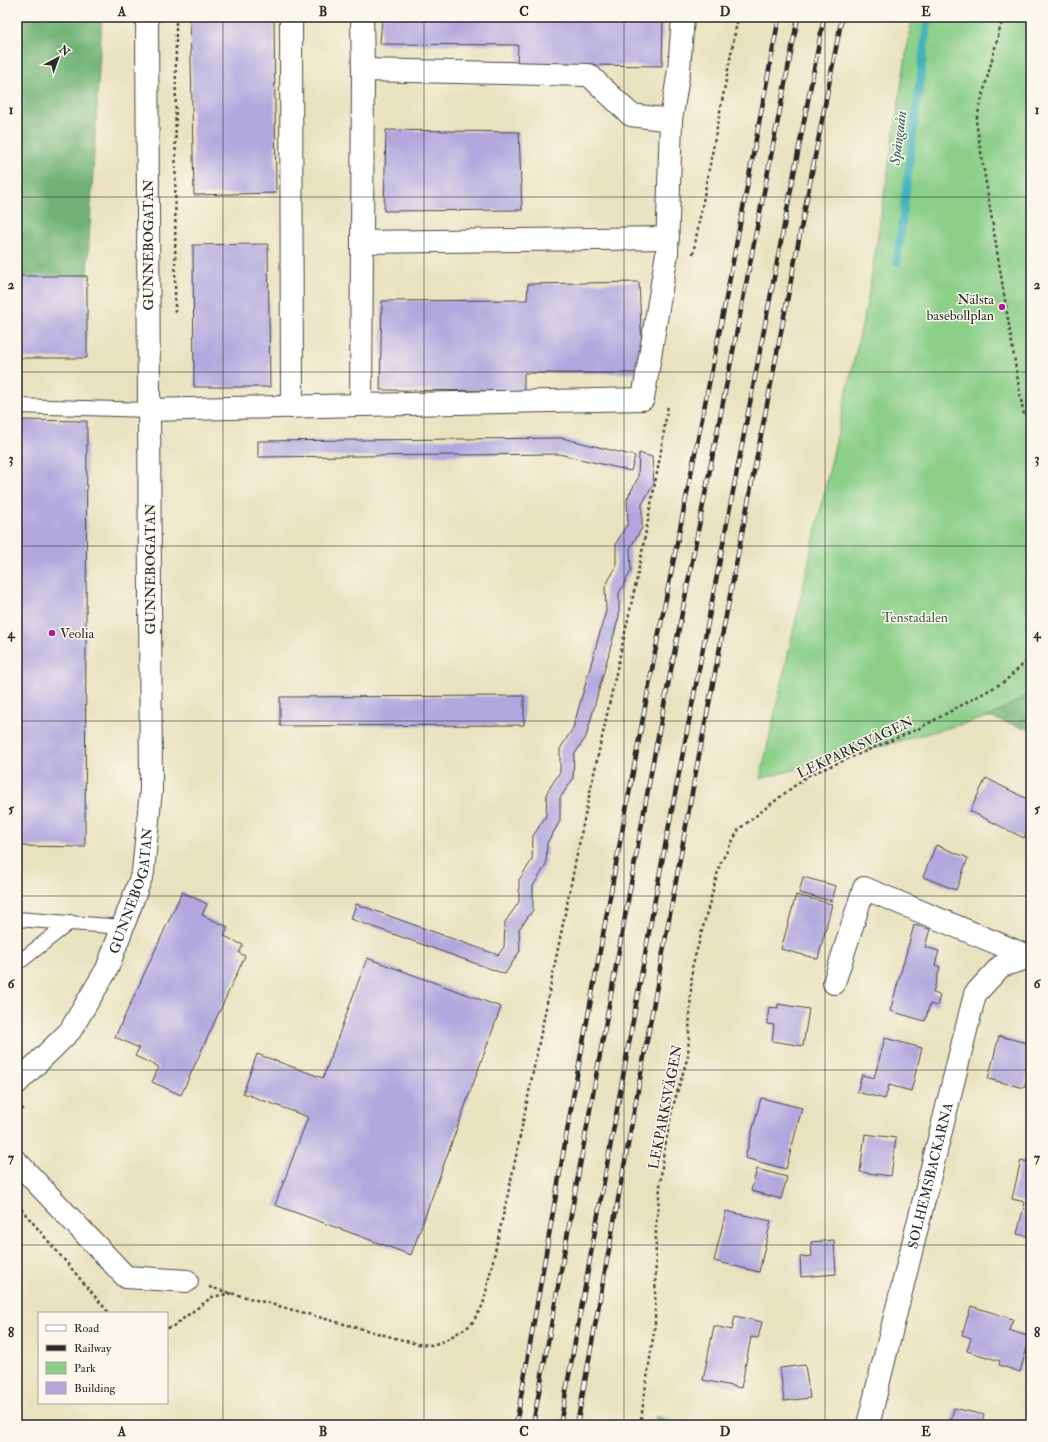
<svg xmlns="http://www.w3.org/2000/svg" width="1048" height="1442" font-family="'IM FELL Double Pica',serif">
	<style>
		.green { fill: #8bcf89; stroke: #5b7d5a }
		.forest { fill: #70b275; stroke: #4e6e50 }
		.lines { fill: none; stroke-linecap: round; stroke-linejoin: round }
		.stream { stroke: #42b2bc; stroke-width: 8 }
		.building { fill: #b1a7de }
		.service-casing { stroke: #484641; stroke-width: 16 }
		.minor-casing { stroke: #484641; stroke-width: 24 }
		.path { stroke: #484641; stroke-width: 2.5; stroke-dasharray: 3 3; stroke-linecap: butt }
		.service { stroke: #fff; stroke-width: 14 }
		.minor { stroke: #fff; stroke-width: 22 }
		.rail-casing { stroke: #2b2b2b; stroke-width: 4.5 }
		.rail { stroke: #fbf7ec; stroke-width: 3; stroke-dasharray: 9; stroke-linecap: butt }
		.grid { fill: none; stroke: #2b2b2b; stroke-width: 1; stroke-opacity: 0.55 }
		.poi-dot { fill: #b5179e; stroke: #fbf7ec; stroke-width: 1.5 }
		.labels { text-anchor: middle; stroke-width: 3; stroke-linejoin: round; paint-order: stroke }
		.street-label { font-size: 14px; fill: #2b2b2b; stroke: #fbf7ec }
		.poi-label { font-size: 14px; fill: #2b2b2b; stroke: #fbf7ec; text-anchor: end }
		.park-label { font-size: 14px; fill: #485c47; stroke: #fbf7ec }
		.water-label { font-size: 15px; font-style: italic; fill: #335a5e; stroke: #fbf7ec }
		.neatline { fill: none; stroke: #2b2b2b; stroke-width: 1.5 }
		.grid-label { font-size: 13px; text-anchor: middle; font-weight: bold; fill: #2b2b2b }
	</style>
	<rect width="100%" height="100%" fill="#fbf7ec"/>
	<filter id="ink" filterUnits="userSpaceOnUse"><feTurbulence type="fractalNoise" baseFrequency=".025" numOctaves="2"/><feDisplacementMap in="SourceGraphic" scale="8" xChannelSelector="R" yChannelSelector="G"/><feConvolveMatrix kernelMatrix="1 2 1 2 8 2 1 2 1" color-interpolation-filters="sRGB"/></filter>
	<filter id="wash" filterUnits="userSpaceOnUse"><feTurbulence type="fractalNoise" baseFrequency=".012" numOctaves="4" result="noise"/><feDisplacementMap in="SourceGraphic" scale="16" xChannelSelector="R" yChannelSelector="G"/><feGaussianBlur stdDeviation="0.9" result="paint"/><feColorMatrix in="noise" values="0 0 0 0 0 0 0 0 0 0 0 0 0 0 0 0 0 1.4 0 .05"/><feComposite in="paint" operator="in"/></filter>
	<g filter="url(#wash)">
		<rect width="100%" height="100%" fill="#e9e2bf"/>
		<path class="green" d="M912,17H1031V694L988,717L760,779L868,298Z"/>
		<path class="forest" d="M17,17H102L87,276L18,277V358L17,359Z
			M1031,694V730L988,717Z
			M656,1416L681,1425H654Z"/>
		<g class="lines">
			<path class="stream" d="M897,262L928,17"/>
		</g>
		<g id="blocks">
			<path class="building" d="M190,17H274L276,193L194,195Z
				M382,17H663L662,66L517,64L518,45L380,44Z
				M386,130L519,132L522,210L384,211Z
				M268,244L270,387H194L193,245Z
				M18,276H87V358H18Z
				M639,282L643,373H524V391L380,390L382,301L527,300L528,284Z
				M17,420L87,421L85,847L17,846Z
				M562,438L635,456L631,471L559,454L258,457V441Z
				M639,453L652,457L654,483L642,504V528L630,548L631,571L619,593V616L586,737L574,755L573,779L560,798V821L547,843L546,865L533,886V910L519,929L520,951L505,974L351,919L356,904L498,955L504,947L505,922L519,902V880L532,860L533,836L546,816L547,792L560,772V749L573,728L606,611L605,587L616,567V543L628,523L627,499L638,478Z
				M524,696V725L280,726V697Z
				M986,778L1031,801V823L1024,838L970,811Z
				M936,845L968,858L956,890L923,877Z
				M803,877L836,886L832,901L799,893Z
				M182,892L207,904L202,915L228,927L224,936L243,945L239,953L245,956L181,1095L152,1082L159,1067L135,1056L139,1048L115,1037Z
				M796,895L832,904L818,959L781,949Z
				M914,925L930,929L925,947L939,951L935,965L940,967L933,993L940,995L937,1006L930,1004L925,1021L890,1011Z
				M367,958L501,1007L411,1255L275,1205L308,1117L243,1093L257,1054L323,1078Z
				M778,1004L809,1009L803,1046L772,1041L774,1025L767,1024L769,1007L778,1008Z
				M999,1036L1031,1044V1075L1028,1074L1024,1088L988,1079Z
				M885,1038L922,1048L911,1091L889,1085L885,1099L857,1092L862,1075L874,1078Z
				M761,1098L802,1108L786,1169L745,1158Z
				M865,1134L896,1138L891,1176L860,1172Z
				M1021,1160L1031,1163V1237L1017,1234L1025,1202L1012,1199Z
				M757,1169L787,1177L781,1199L751,1191Z
				M726,1211L771,1221L759,1272L714,1261Z
				M834,1240L836,1274L801,1277L800,1257L812,1256L811,1242Z
				M971,1306L1013,1319L1009,1330L1030,1337L1020,1372L999,1365L1000,1361L967,1351L971,1338L962,1335Z
				M735,1316L762,1322L758,1338L751,1337L741,1388L703,1380L714,1326L732,1330Z
				M805,1365L810,1398L784,1401L780,1368Z
				M954,1408L984,1415L982,1423L988,1425H950Z"/>
		</g>
	</g>
	<g filter="url(#ink)">
		<use href="#blocks" fill-opacity="0" stroke="#484641" stroke-width="1"/>
		<g class="lines">
			<defs>
				<path id="service" d="M17,406L149,410
					M17,919L123,927
					M17,960H22L70,922"/>
				<g id="minor">
					<path d="M291,17L292,407"/>
					<path d="M362,17L363,70L589,75L631,115L671,120L679,70L683,17"/>
					<path d="M363,70L361,405L643,399L667,253L671,120"/>
					<path d="M362,242L668,238"/>
					<path d="M149,410L361,405"/>
					<path d="M834,983L864,888L1030,957"/>
					<path id="s1" d="M17,1083L70,1031L107,969L143,872L151,790L147,17"/>
					<path d="M17,1162L126,1277L187,1281"/>
					<path id="s2" d="M868,1425L975,994L1001,966L1031,957"/>
				</g>
			</defs>
			<use href="#service" class="service-casing"/>
			<use href="#minor" class="minor-casing"/>
			<path class="path" d="M1003,17L976,121L1023,412L1031,421
				M693,254L738,17
				M175,313L176,17
				M17,1114L24,1107
				M17,1204L109,1313
				M209,1287L417,1344L432,1345L444,1341L471,1325L483,1305L513,1171L586,810L637,578L660,457L668,405
				M167,1328L172,1327L212,1297L233,1293
				M640,1425L655,1325L656,1227L663,1157L672,1110L688,1056L692,968L720,864L739,829L807,776L918,729L1004,682L1031,657"/>
			<use href="#service" class="service"/>
			<use href="#minor" class="minor"/>
			<defs>
				<path id="rail" d="M516,1425L573,1097L655,653L725,304L779,17
					M533,1425L653,762L798,17
					M560,1425L657,888L824,17
					M577,1425L696,771L842,17"/>
			</defs>
			<use href="#rail" class="rail-casing"/>
			<use href="#rail" class="rail"/>
		</g>
	</g>
	<path class="grid" d="M223,17V1425M424,17V1425M624,17V1425M825,17V1425M17,197H1031M17,372H1031M17,546H1031M17,721H1031M17,896H1031M17,1070H1031M17,1245H1031"/>
	<g class="poi-dot">
		<circle cx="1002" cy="307" r="4"/>
		<circle cx="52" cy="633" r="4"/>
	</g>
	<g class="labels">
		<g class="street-label">
			<text transform="translate(148 245) rotate(-90)" y="5">GUNNEBOGATAN</text>
			<text transform="translate(150 569) rotate(-90)" y="5">GUNNEBOGATAN</text>
			<text transform="translate(855 747) rotate(-25)" y="5">LEKPARKSVÄGEN</text>
			<text dy="5" stroke="none"><textPath href="#s1" startOffset="229">GUNNEBOGATAN</textPath></text>
			<text transform="translate(665 1107) rotate(-79)" y="5">LEKPARKSVÄGEN</text>
			<text dy="5" stroke="none"><textPath href="#s2" startOffset="257">SOLHEMSBACKARNA</textPath></text>
		</g>
		<g class="poi-label">
			<text x="994" y="304">Nälsta<tspan x="994" dy="16">basebollplan</tspan></text>
			<text x="60" y="638" text-anchor="start">Veolia</text>
		</g>
		<g class="park-label">
			<text x="915" y="622">Tenstadalen</text>
		</g>
		<g class="water-label">
			<text transform="translate(898 138) rotate(-83)" y="5">Spångaån</text>
		</g>
	</g>
	<rect width="1048" height="1442" fill="none" stroke="#fbf7ec" stroke-width="44"/>
	<rect x="38" y="1312" width="130" height="92" fill="#fbf7ec" stroke="#a8a59f"/>
	<rect x="46" y="1325" width="20" height="6" fill="#ffffff" stroke="#a8a59f"/>
	<text x="74" y="1332" font-size="12" fill="#2b2b2b">Road</text>
	<rect x="46" y="1345" width="20" height="6" fill="#2b2b2b" stroke="#a8a59f"/>
	<text x="74" y="1352" font-size="12" fill="#2b2b2b">Railway</text>
	<rect x="46" y="1362" width="20" height="12" fill="#8bcf89" stroke="#a8a59f"/>
	<text x="74" y="1372" font-size="12" fill="#2b2b2b">Park</text>
	<rect x="46" y="1382" width="20" height="12" fill="#b1a7de" stroke="#a8a59f"/>
	<text x="74" y="1392" font-size="12" fill="#2b2b2b">Building</text>
	<g transform="translate(58 58) rotate(41)" stroke="#fbf7ec" stroke-width="3" paint-order="stroke">
	<path d="M0-3L7 15L0 10L-7 15Z" fill="#2b2b2b"/>
	<text y="-6" font-size="11" font-weight="bold" text-anchor="middle" fill="#2b2b2b">N</text>
	</g>
	<rect x="22" y="22" width="1004" height="1398" class="neatline"/>
	<g class="grid-label">
		<text x="122" y="16">A</text>
		<text x="323" y="16">B</text>
		<text x="524" y="16">C</text>
		<text x="725" y="16">D</text>
		<text x="926" y="16">E</text>
		<text x="11" y="114">1</text>
		<text x="1037" y="114">1</text>
		<text x="11" y="289">2</text>
		<text x="1037" y="289">2</text>
		<text x="11" y="463">3</text>
		<text x="1037" y="463">3</text>
		<text x="11" y="638">4</text>
		<text x="1037" y="638">4</text>
		<text x="11" y="813">5</text>
		<text x="1037" y="813">5</text>
		<text x="11" y="988">6</text>
		<text x="1037" y="988">6</text>
		<text x="11" y="1162">7</text>
		<text x="1037" y="1162">7</text>
		<text x="11" y="1337">8</text>
		<text x="1037" y="1337">8</text>
		<text x="122" y="1436">A</text>
		<text x="323" y="1436">B</text>
		<text x="524" y="1436">C</text>
		<text x="725" y="1436">D</text>
		<text x="926" y="1436">E</text>
	</g>
</svg>
